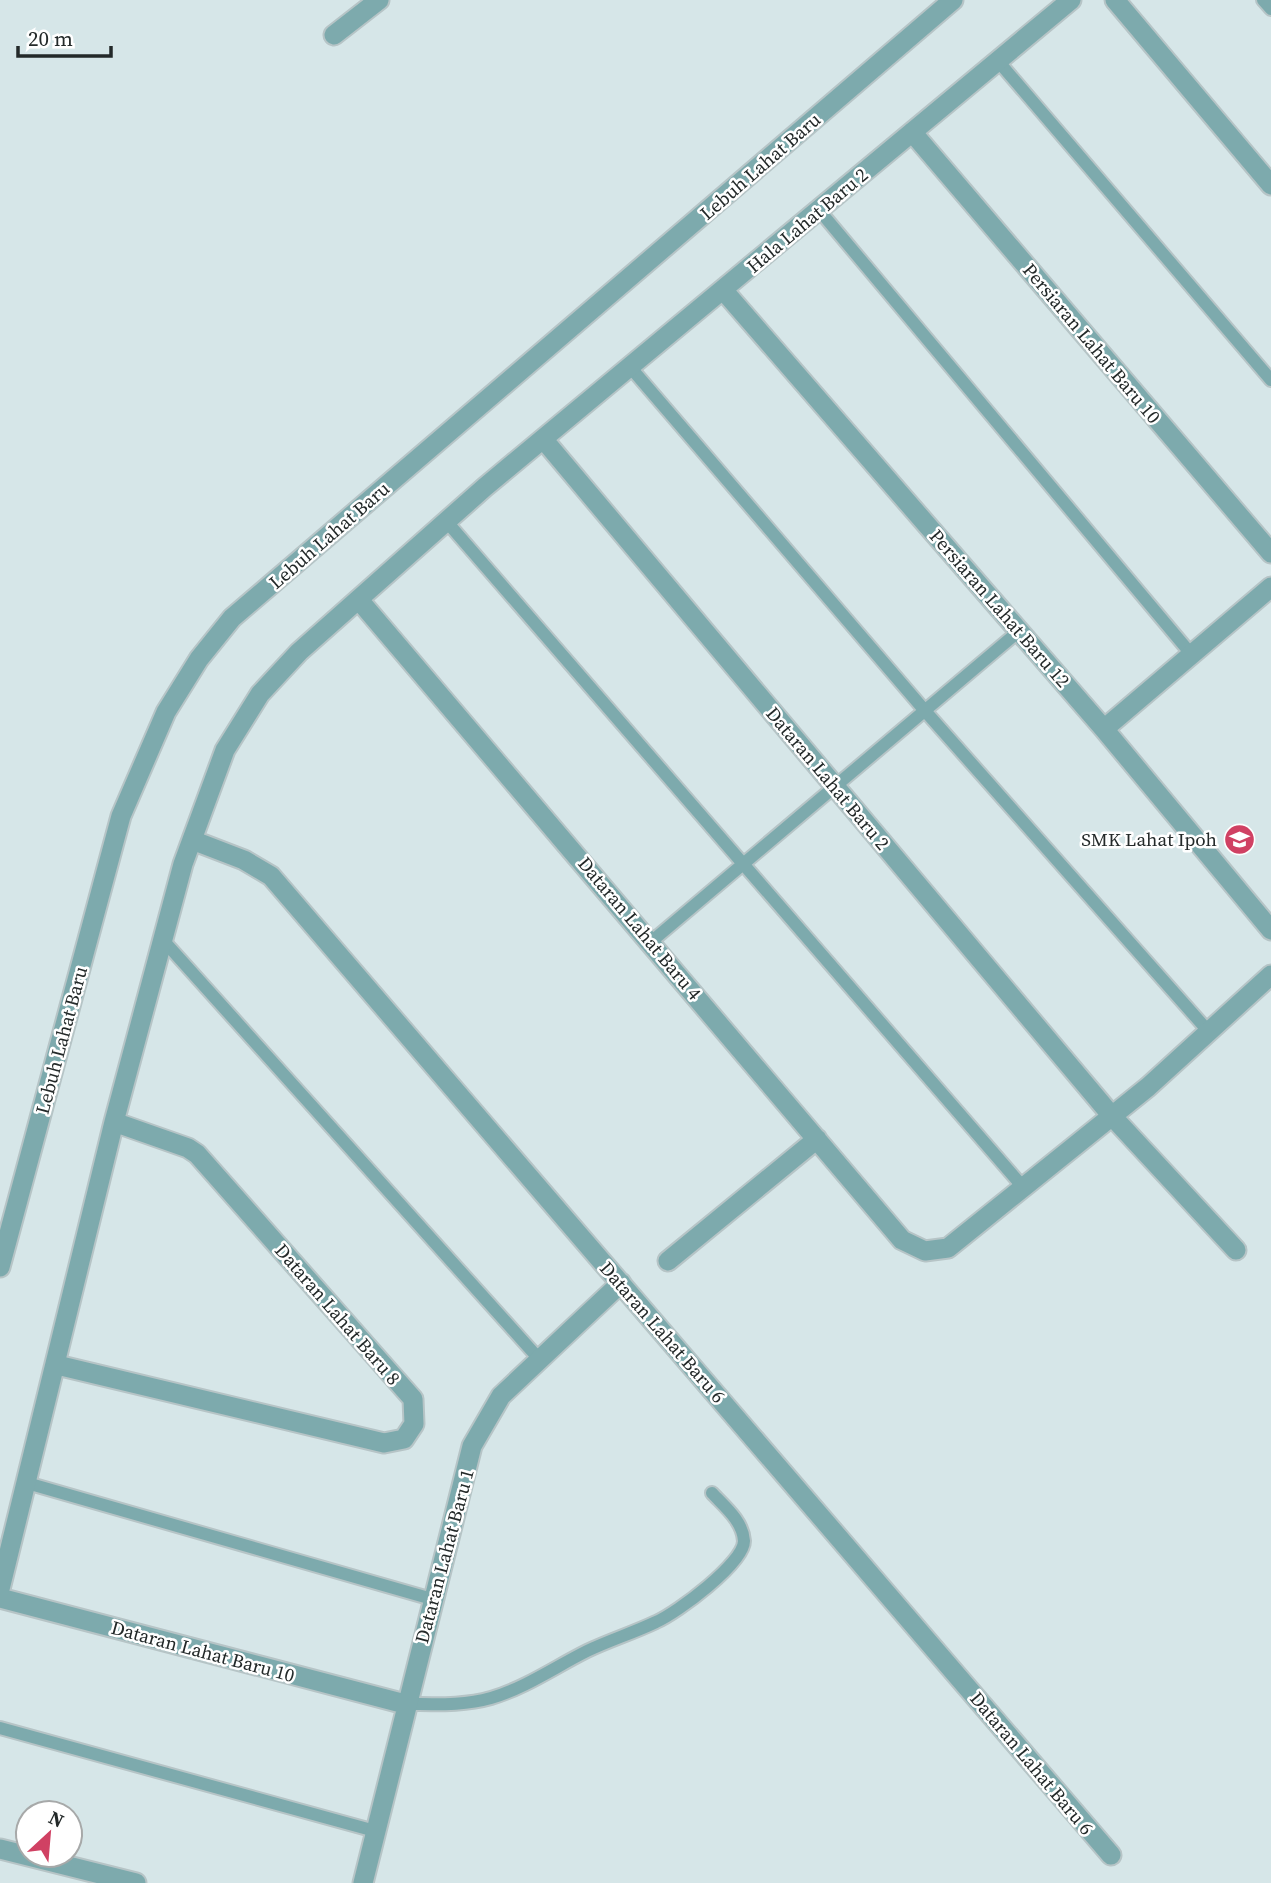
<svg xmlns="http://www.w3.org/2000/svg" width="1271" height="1883" font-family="'Source Serif 4',serif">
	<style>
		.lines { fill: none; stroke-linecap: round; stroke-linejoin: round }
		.service-casing { stroke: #b6c4c6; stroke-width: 16 }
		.minor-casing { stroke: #b6c4c6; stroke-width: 23 }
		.tertiary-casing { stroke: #b6c4c6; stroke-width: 23 }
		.service { stroke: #7daaad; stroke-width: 12 }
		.minor { stroke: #7daaad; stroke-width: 19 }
		.tertiary { stroke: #7daaad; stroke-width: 19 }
		.labels { text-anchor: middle; stroke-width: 5; stroke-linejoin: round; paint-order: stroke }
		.street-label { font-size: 19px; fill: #232929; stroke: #fff }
		.poi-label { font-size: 19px; fill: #232929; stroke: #fff; text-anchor: end }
	</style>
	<rect width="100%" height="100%" fill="#d6e6e8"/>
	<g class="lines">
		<defs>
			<path id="service" d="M1263,0L1271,9
				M998,61L1271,380
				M819,210L1192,655
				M631,368L926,712L1209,1032
				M447,522L1023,1187
				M163,940L540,1360
				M652,941L1019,631
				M27,1483L432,1599
				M405,1704C434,1704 463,1706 491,1698C525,1688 555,1667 587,1651C610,1640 633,1633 656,1622C677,1613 744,1563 744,1541C743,1521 724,1506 712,1493
				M0,1728L375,1831"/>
			<path id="minor" d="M1115,0L1271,185
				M334,35L379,0
				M912,132L1271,553
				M724,291L1104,729L1271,930
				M544,440L1111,1115L1236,1250
				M359,600L902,1240L925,1251L948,1248L1148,1087L1271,975
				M1104,729L1271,587
				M192,840L244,860L271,876L1111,1855
				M668,1261L817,1139
				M57,1365L384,1443L404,1439L414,1424L413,1399L197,1154L188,1148L114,1122
				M0,1589L114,1122L183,864L225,750L260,694L299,652L485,487L1071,0
				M0,1598L405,1704
				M0,1849L136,1883
				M363,1883L472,1446L501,1396L621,1283"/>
			<path id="tertiary" d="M0,1267L121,816L166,712L199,659L232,618L953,0"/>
		</defs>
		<use href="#service" class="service-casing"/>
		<use href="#minor" class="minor-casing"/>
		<use href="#tertiary" class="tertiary-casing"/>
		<use href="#service" class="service"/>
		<use href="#minor" class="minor"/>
		<use href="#tertiary" class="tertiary"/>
	</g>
	<defs>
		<symbol id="school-disc" viewBox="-11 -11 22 22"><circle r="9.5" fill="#d04163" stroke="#fff"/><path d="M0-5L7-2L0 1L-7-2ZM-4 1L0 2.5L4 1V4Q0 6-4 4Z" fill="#fff"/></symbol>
	</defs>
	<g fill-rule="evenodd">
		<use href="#school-disc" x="1222" y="822" width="35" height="35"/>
	</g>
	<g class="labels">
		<g class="street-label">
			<text transform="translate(760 166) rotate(-41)" y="7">Lebuh Lahat Baru</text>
			<text transform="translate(807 220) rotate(-40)" y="7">Hala Lahat Baru 2</text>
			<text transform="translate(1092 343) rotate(50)" y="7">Persiaran Lahat Baru 10</text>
			<text transform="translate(329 535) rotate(-41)" y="7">Lebuh Lahat Baru</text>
			<text transform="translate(1000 608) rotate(49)" y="7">Persiaran Lahat Baru 12</text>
			<text transform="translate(828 778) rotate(50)" y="7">Dataran Lahat Baru 2</text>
			<text transform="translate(640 928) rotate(50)" y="7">Dataran Lahat Baru 4</text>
			<text transform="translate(61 1040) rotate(-75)" y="7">Lebuh Lahat Baru</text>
			<text transform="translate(338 1314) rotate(49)" y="7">Dataran Lahat Baru 8</text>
			<text transform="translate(663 1332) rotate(49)" y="7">Dataran Lahat Baru 6</text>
			<text transform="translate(444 1556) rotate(-75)" y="7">Dataran Lahat Baru 1</text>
			<text transform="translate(203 1651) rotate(15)" y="7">Dataran Lahat Baru 10</text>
			<text transform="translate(1032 1763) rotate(50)" y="7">Dataran Lahat Baru 6</text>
		</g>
		<g class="poi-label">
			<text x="1217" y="846">SMK Lahat Ipoh</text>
		</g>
	</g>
	<g transform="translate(49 1834) rotate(26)"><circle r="33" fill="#ffffff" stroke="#a7a9a9" stroke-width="2"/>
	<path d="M0-5L12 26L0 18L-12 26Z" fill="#d04163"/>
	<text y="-10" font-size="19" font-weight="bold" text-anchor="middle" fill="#232929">N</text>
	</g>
	<path d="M18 46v10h93v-10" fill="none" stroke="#232929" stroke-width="3.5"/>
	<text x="28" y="46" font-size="21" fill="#232929" stroke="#ffffff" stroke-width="5" paint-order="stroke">20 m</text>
</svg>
